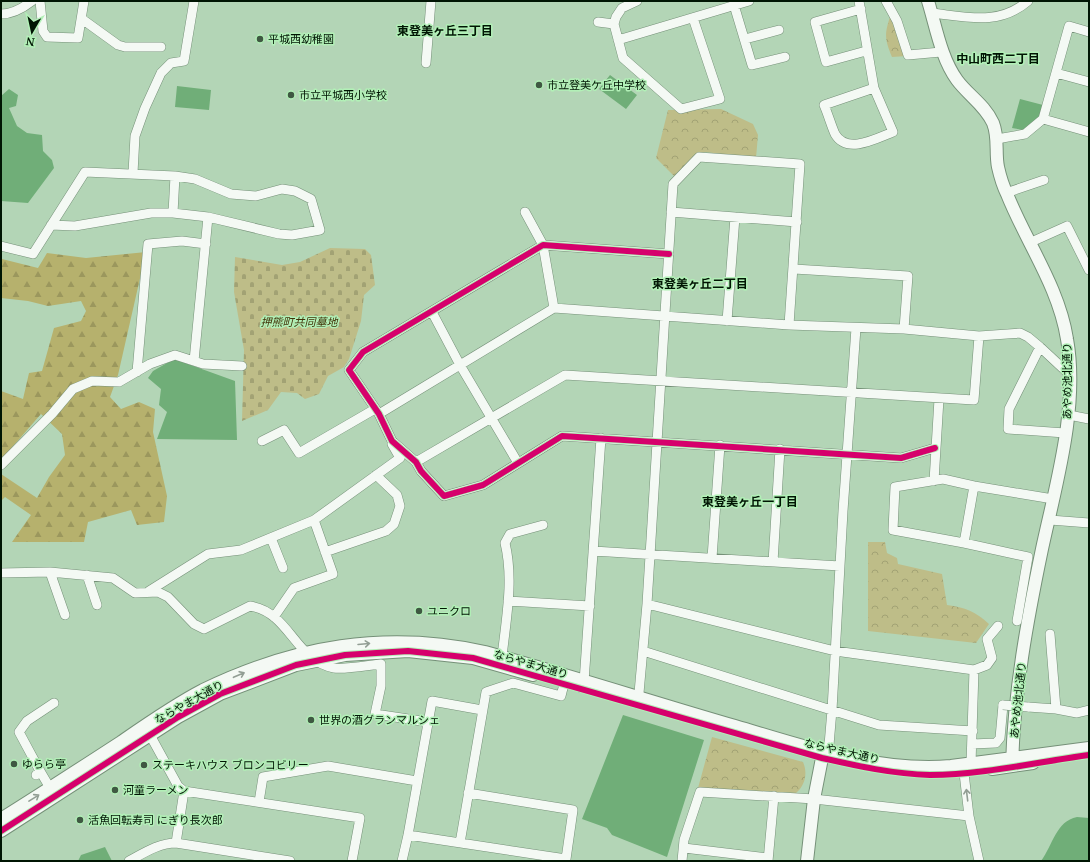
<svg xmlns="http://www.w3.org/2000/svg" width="1090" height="862" font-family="'Noto Serif','Noto Sans JP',serif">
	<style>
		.forest { fill: url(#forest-firs) }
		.cemetery { fill: url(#cemetery-stones) }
		.park { fill: url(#park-crowns) }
		.water { fill: #70ae78 }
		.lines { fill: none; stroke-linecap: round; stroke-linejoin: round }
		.street-casing { stroke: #759078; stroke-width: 10 }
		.secondary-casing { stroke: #759078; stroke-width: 14 }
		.street { stroke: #f4f9f4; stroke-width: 9 }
		.secondary { stroke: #f4f9f4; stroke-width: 12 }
		.street-bridge-casing { stroke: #759078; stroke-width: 10; stroke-linecap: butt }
		.street-bridge { stroke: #f4f9f4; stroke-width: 9 }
		.cycleway-casing { stroke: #b2f0b7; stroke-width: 8 }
		.cycleway { stroke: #d6006c; stroke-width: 6 }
		.oneway { stroke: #929e94 }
		.poi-dot { fill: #3f5842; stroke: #b2f0b7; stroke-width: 1.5 }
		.labels { text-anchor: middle; stroke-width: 3; stroke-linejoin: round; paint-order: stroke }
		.poi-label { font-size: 11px; fill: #001503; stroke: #b2f0b7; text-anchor: start }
		.park-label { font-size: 11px; font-style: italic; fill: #423208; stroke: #b2f0b7 }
		.street-label { font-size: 11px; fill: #001503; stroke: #b2f0b7 }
		.neighbourhood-label { font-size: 12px; font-weight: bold; fill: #001503; stroke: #b2f0b7 }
	</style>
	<defs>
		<pattern id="forest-firs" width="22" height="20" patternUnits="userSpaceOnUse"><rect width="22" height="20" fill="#b6b16d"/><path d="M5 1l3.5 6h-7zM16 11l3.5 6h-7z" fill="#9b975d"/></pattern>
		<pattern id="cemetery-stones" width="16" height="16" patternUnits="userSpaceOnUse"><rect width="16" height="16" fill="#bebd88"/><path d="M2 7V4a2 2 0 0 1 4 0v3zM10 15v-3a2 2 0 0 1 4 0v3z" fill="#a2a274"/></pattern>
		<pattern id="park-crowns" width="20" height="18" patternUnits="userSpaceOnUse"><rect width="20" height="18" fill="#bebd88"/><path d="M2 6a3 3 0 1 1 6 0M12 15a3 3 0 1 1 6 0" fill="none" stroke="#a2a274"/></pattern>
	</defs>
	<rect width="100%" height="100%" fill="#b3d5b6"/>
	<path class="forest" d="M146,252L118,375L110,397L121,409L139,402L155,409L153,432L167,496L164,522L137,525L131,510L88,522L84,542H12L31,515L5,497L1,501V474L37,498L49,477L65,455L62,434L41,414L1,460V391L23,399L29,373L42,371L54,328L81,321L86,311L81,301L48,306L28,301L1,298V261L2,259L38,268L47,253L86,258Z"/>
	<path class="cemetery" d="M330,248L365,249L371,255L375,285L364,295L361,321L349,359L344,367L328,376L319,394L305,399L297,393L281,392L268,410L242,421L244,350L234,292L235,257L282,265L300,262Z"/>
	<path class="park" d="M890,17L907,56L892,57C885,40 884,35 890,17Z
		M721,109L753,124L758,135L756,158L705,152L674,176L656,158L668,110Z
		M868,542H885L887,553L897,558L898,564L942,574L947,605C965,607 976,612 989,624L976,643L868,631Z
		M712,737L803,762C808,773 805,786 796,793L698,788Z"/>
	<path class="water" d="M610,75L637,95L626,109L599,89Z
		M177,86L211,90L209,110L175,107Z
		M9,89L18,95L16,106L9,108L17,126L27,133L42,135L43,151L52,160L54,168L28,203L1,201V96Z
		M1020,99L1043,105L1038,121L1023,130L1012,128Z
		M174,359L235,381L237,440L157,439L167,412L159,405L161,389L148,378L153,371Z
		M623,715L704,740L667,857L612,835L607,828L582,819Z
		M1077,817L1089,818V861H1041C1053,845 1056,821 1077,817Z
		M105,847L112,861H78L81,855Z"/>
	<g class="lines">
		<defs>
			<path id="street" d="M40,1L43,31L47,37L78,38L84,1
				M637,1L622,8L616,17L614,24L623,58L681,109L720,99L693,18
				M859,1L874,88L893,132C877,138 847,155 835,134C831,125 828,114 824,105L874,88
				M886,1L897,21L908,55L941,52
				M734,5L752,65L785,57
				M861,9L815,22L826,62L866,51
				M932,13C967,17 999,26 1028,1
				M1,14C12,14 23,8 32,1
				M82,19L118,45L125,47H161
				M598,22L614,24
				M745,39L779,30
				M618,40L749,1
				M426,63L431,1
				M1056,73L1089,82
				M1043,119L1089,132
				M997,139L1025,134L1043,119L1069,26L1089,32
				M133,173L135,136L145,108L161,73L171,63L184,61L194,1
				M1006,193L1044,180
				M525,212L543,245L554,308
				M671,212L797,222
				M173,213L175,176
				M1029,243L1067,226L1089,270
				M1,246L33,254L85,172L175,176L195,179L231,194L256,196L282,189L295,191L311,199L320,230L292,235L279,234L208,217L173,213H151L75,226L51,225
				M669,254L543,245L363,352L349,370L379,414L392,441L416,462L421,471L444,496L483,485L562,436L901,458L935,448
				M794,269L908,276L904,329
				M432,312L460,365L518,463
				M727,321L735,217
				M1040,347L1009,409L1008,429L1065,433
				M194,361L208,217
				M137,372L148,244L182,241L206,244
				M379,414L554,308L789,325L904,329L979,336L1020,333L1028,337L1040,347L1069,374
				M1069,415L1089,419
				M262,441L284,430L299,453L375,409
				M416,462L565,375L974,400L979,336
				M1,465L52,414L73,389L92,381L119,382L150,364L175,355L203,364L242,366
				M934,481L939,399
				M974,486L943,479L895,487L893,530L964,543L1028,557L1017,621
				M1050,520L1089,523
				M271,538L283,568
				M964,543L974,486L1053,499
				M593,551L840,566
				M325,552L386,531L394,524L400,506L397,495L376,475
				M712,558L720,445
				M773,562L780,449
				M50,572L65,615
				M1,573L50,572L113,578L135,593L158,592L168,597L194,624L204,629L250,606C290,612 294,660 334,668C344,670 370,665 381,664V686L375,714L428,722
				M87,575L97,605
				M149,591L208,554L241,550L314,520L400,458L392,444
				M508,601L590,606
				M647,604L835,651L974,670L971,764L964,773L969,816L979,861
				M274,617L294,588L333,574L314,520
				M643,651L879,725L973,731
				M502,657C506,619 514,580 505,543L510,534L543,525
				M974,670L987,665L992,658L987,639L998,626
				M581,688L584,682L601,438
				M638,704L647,604L673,184L699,157L800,164L789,325
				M1028,707L1056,709L1050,634
				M1056,709L1077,713L1089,710
				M150,735L178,786L184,791
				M972,744L996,743L1000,738L1003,705
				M823,753L829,745L832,710L843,511L856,328
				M40,771L19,732L27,721L54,703
				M36,775L40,771L50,788
				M259,802L263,777L328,766L417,781
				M408,835L566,859L573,810L468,793
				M176,843L184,791L360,818L352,861
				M460,843L486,692L513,683L561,696L564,684
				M684,848L768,858
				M129,861C144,853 159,843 176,843L290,861
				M402,861L408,835L432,701L482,710
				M682,861L684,840L700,792L814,799L969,816
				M768,861L774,796"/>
			<path id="secondary" d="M928,1C936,27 941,58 957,80C968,95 985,105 993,123C999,138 995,152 998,167C1000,176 1003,186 1007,194C1026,242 1059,287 1067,339C1079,406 1056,484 1042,549C1027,621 1014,692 1012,765
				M992,769L1033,763
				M1,819C41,794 81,768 121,742C147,724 174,705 203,690C294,646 386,630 485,652C569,675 652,702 735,726C806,747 876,772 951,766L1089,748
				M1,831L178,717L220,694L296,665L345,655L408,651L473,658L533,675
				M807,861L814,799L823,753"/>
		</defs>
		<use href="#street" class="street-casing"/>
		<use href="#secondary" class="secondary-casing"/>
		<use href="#street" class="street"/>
		<use href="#secondary" class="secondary"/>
		<defs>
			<path id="street-bridge" d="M1003,705L1028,707"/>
		</defs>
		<use href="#street-bridge" class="street-bridge-casing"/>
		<use href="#street-bridge" class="street-bridge"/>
		<defs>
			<path id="cycleway" d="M669,254L543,245L363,352L349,370L379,414L392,441L416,462L421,471L444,496L483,485L562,436L901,458L935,448
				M1,831L178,717L220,694L296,665L345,655L408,651L473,658L822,758C857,766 893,774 930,775C983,775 1037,762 1089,755"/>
		</defs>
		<use href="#cycleway" class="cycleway-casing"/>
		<use href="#cycleway" class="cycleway"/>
	</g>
	<defs><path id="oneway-shaft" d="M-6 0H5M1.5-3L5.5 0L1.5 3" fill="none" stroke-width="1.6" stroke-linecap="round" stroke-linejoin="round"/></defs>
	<g class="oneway">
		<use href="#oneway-shaft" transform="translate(364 644) rotate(-5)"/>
		<use href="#oneway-shaft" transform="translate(239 675) rotate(-23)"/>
		<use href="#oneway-shaft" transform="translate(967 795) rotate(-97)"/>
		<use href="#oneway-shaft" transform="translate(34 798) rotate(-32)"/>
	</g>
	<g class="poi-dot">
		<circle cx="260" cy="39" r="4"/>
		<circle cx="539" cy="85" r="4"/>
		<circle cx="291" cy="95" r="4"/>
		<circle cx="419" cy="611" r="4"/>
		<circle cx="311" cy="720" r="4"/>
		<circle cx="14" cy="764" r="4"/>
		<circle cx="144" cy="765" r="4"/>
		<circle cx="115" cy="790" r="4"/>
		<circle cx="80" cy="820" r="4"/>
	</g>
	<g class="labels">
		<g class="poi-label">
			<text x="268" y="43">平城西幼稚園</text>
			<text x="547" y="89">市立登美ケ丘中学校</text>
			<text x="299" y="99">市立平城西小学校</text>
			<text x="427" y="615">ユニクロ</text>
			<text x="319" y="724">世界の酒グランマルシェ</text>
			<text x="22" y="768">ゆらら亭</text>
			<text x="152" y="769">ステーキハウス ブロンコビリー</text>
			<text x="123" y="794">河童ラーメン</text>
			<text x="88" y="824">活魚回転寿司 にぎり長次郎</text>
		</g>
		<g class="park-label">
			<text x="299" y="326">押熊町共同墓地</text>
		</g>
		<g class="street-label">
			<text transform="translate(1067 381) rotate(-90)" y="4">あやめ池北通り</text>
			<text transform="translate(531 664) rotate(16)" y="4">ならやま大通り</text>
			<text transform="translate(1018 700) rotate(-84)" y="4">あやめ池北通り</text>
			<text transform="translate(189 702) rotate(-29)" y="4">ならやま大通り</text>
			<text transform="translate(842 751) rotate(13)" y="4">ならやま大通り</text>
		</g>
		<g class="neighbourhood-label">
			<text x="445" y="35">東登美ヶ丘三丁目</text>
			<text x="998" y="63">中山町西二丁目</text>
			<text x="700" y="288">東登美ヶ丘二丁目</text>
			<text x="750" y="506">東登美ヶ丘一丁目</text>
		</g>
	</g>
	<rect width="1090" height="862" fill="none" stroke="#001503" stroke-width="4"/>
	<g transform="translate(32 32) rotate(189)" stroke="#b2f0b7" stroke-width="3" paint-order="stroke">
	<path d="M0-3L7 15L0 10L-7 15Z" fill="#001503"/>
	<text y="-6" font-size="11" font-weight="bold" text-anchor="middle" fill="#001503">N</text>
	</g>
</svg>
